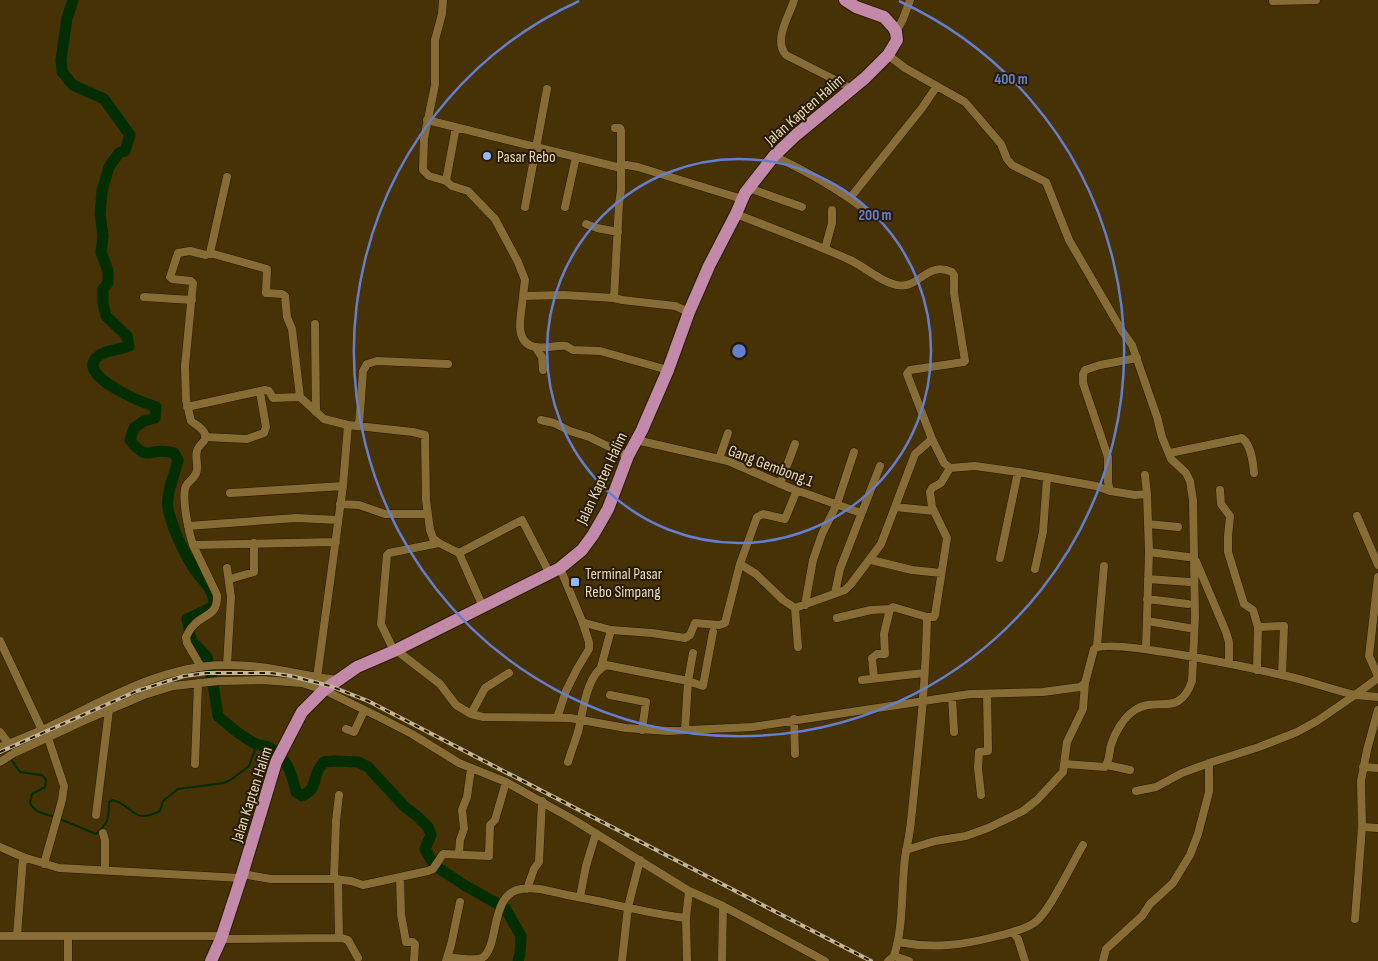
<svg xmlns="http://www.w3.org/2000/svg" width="1378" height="961" font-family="'Sofia Sans Condensed',sans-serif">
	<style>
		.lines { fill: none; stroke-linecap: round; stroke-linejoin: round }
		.stream { stroke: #022e01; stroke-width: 2 }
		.river { stroke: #022e01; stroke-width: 11 }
		.street-casing { stroke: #291b00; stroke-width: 9 }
		.primary-casing { stroke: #291b00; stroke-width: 14 }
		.street { stroke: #886c35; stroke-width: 8 }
		.primary { stroke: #c389a8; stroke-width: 12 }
		.rail-casing { stroke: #c5b596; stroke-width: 4 }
		.rail { stroke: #271b05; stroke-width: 2; stroke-dasharray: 5.5; stroke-linecap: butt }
		.ring { fill: none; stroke: #657fcf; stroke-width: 2.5 }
		.poi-dot { fill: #92b7fd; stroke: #271b05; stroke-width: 2 }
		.labels { text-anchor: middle; stroke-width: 4; stroke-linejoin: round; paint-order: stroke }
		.street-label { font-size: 16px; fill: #eadabf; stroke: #271b05 }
		.poi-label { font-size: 16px; fill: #eadabf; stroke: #271b05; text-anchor: start }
		.centre { fill: #657fcf; stroke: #271b05; stroke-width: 2.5 }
		.ring-label { font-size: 15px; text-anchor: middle; font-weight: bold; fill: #657fcf; stroke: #271b05; stroke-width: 4; stroke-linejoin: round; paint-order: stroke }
	</style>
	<rect width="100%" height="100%" fill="#463205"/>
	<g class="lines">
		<path class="stream" d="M10,758L20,772L42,775L46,780L45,787L32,794L30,803C35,813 45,814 56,817
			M60,819L96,834C108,824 109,818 109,802L113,800C134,806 133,825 160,811L163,801L178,789L224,783L232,779L249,766L257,744"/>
		<path class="river" d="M73,0L67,18L61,60L62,72L73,85L104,99L130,135L125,151L119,153L109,167L102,191L100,214L103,236L101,252L108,271V283L103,289V303L106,316L127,336L129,346C118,350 104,350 96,358C78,377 144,403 156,407L155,418L144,421L134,428L130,440C149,465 150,445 174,453L178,460C174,477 164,497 169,513C174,531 183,551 193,567C199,578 218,592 213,607L187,619L191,640L207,657L214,690L218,716C230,727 242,737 256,744C260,746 264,745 268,747C286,755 292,774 296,792L302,796C315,789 313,785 317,773C318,769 322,765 324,762L335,761L358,762L368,767L405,807L418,817L428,827L431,835L425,849L434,865L464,885L505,908L521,936L520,954L518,961"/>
		<defs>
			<path id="street" d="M443,0L442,14L435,40V85L424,139L423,170L429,176L446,181L452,186L468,191L495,219L518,262L525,280L523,296L564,295L614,298L622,300L675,306L689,312
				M794,0C789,17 773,40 786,55L845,85L851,90
				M1273,1L1316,0
				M896,32L903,19L910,0
				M888,55L905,68L965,102L1001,144L1007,159L1012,165L1046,182L1069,240L1122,331L1132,345L1157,417L1162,437L1171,459L1186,473L1190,481L1193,500L1195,617L1192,681C1179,719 1157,695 1135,710C1124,717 1115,732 1111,745C1109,752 1110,760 1105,767L1065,764
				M427,120L621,168V164L638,167L742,199
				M615,128H620L621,130V164
				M774,156C808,172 840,190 869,213
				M227,177L210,253L206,255L190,251L178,253L170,277L172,279L191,281L193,283L185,366L186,400L191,421C196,425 203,428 205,434C207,443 198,444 197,451C195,457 198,464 197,470C196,478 189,480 186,486C181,497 189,533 193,545L336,542
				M446,181L456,127
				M749,188L802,207
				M850,198L922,108L937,86
				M525,207L547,89
				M565,207L576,157
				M736,214C774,229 813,243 850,260C865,267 877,279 893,284C919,293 924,260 952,272L954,275V293L965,361L964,362L910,370L907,374L932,439
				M586,224L597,228L618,232
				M825,249L832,223V210
				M210,253L267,269L266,293L282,294L285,296L287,317L292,329L300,397L324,419L348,425L343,486L317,678
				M523,296C522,313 512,342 535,347C544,349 556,345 566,346L573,350L600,351L668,370
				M144,297L192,300
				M614,298L619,204L621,190V168
				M315,324L316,412
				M536,348L542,357L543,370
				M187,407L265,390L269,391L273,398L300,397
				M541,420L554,423L570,431L589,437L628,456
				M348,425L413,432L425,435L426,500L430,530L433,538L439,543L459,553L483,607
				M359,425L363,371L367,364L377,361L448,364
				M205,437L247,439L264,433L266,427L260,392
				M636,440L728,461L790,488L861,513
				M1170,453L1242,438C1251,445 1253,461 1254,473
				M719,459L728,433
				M1145,475L1147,494L1149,552L1146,649
				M780,484L795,444
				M1220,490L1221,504L1230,516L1228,536V552L1244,604L1253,610L1258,627L1257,670
				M1110,491L1108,482V457L1083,383V374L1085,370L1100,365L1137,358
				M230,493L343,486
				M340,504L359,505L385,514H427
				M895,507L934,511
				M1357,516L1378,565
				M1148,524L1178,527
				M188,526L296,518L338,520
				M193,545L217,595C218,617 204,613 193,626C190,629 188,633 186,637L187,643L201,667
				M1149,552L1188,557
				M459,553L522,520L550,574
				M1000,558L1018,472
				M871,560L912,570L941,573
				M1196,561L1226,632L1229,642V664
				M740,564L756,574L783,600L795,608L845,590L851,584L881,544L915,454L932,439L944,463L950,468L975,466L1018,472L1096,486L1110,491L1135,495L1147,494
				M560,568L582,621L585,623L611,630L652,633L685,638L690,635L695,623L719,625L725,623L740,564L757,517L763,514L785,519L797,490
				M1035,569L1043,532L1047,478
				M1378,577L1369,656L1378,676
				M230,579L254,572V543
				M1148,579L1189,582
				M835,593L840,569L880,466
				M1147,599L1188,604
				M805,605L813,560L822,534L837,504L854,452
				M795,608L798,647
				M837,618L871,610L890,609
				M1147,621L1189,628
				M1258,627L1284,626L1282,675
				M0,641L42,730
				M1097,646L1104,566
				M396,650L440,684L456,705L471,714L483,717L570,718L626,728L668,731L752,727L970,694L1043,692L1080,687L1085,683L1094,649C1108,637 1256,669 1282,675C1307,680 1330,689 1355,695L1378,678
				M394,651L381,624L387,555L389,553L439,543
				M693,653L688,681L703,686L713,632
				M227,665L231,597L227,568
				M601,667L611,630
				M874,678L872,658L877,654H885L884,634L890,609L893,607L927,617
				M862,680L924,673
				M610,695L646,702L642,730
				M952,697L954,732
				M471,714L485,688L509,673
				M557,718L566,691L577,669L589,649V642L582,621
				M794,719L795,754
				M346,729L354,732L364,711
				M0,732L9,744
				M0,747C14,742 28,736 42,730C101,703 158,666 224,665C263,664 299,675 337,680
				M0,762L14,753L83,721L144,695L173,686L219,681L262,680L302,683L324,690L383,719L412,734L459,763L506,782L574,820L689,891L723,906L825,961
				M568,762C571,752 575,742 578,732C583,713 586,674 606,665L688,681L685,730
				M195,764L198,683
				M1107,765L1130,770
				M1363,767L1378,768
				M1136,791L1156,787L1182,773L1215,761L1259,747L1297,732L1317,721L1355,695L1378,697
				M981,795L978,768L979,752L988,751V748L987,694
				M96,815L109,710
				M1362,827L1378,828
				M103,833L105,840V870
				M0,847L23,857L59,868L241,878
				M906,850L935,841L966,836L988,828L1023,811L1037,800L1063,772L1067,742L1083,709L1085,683
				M459,854L460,840L464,829L462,810L467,797L471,769
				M44,864L62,800L64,786L48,738
				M242,874L271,879H334L351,881L363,885L428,871L433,869L443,854L489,856L490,825L495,820L506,782
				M400,877L401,914L406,942H413L415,944L414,961
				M334,879L336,821L339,795
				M338,879L339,938
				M527,889L534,869L539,862L542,801
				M580,897L586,866L596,833
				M1355,919L1362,827L1361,781L1367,750L1378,710
				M1013,932L1018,939L1025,961
				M0,936H222
				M17,936L23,857
				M221,939L342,938L348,940L358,958
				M898,942C934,949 963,945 998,936C1009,933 1024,930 1034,923C1049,913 1072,863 1083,845
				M894,956C904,924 901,891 905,858C907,845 910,833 911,821C918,753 926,685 927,617H934L935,615L947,538L932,507L930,492L932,488L941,483L950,468
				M448,957C457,958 474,961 482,958C500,947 489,894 521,889C535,886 553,892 567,895C607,902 646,913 686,918
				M68,961V936
				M446,961L451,945L460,902
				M622,961L628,907L640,860
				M687,961L686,918L689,891
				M722,961L723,906
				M888,961L894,956L909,961
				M1103,961L1106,949L1142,916L1150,904L1173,883L1190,855L1198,834L1209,792V763"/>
			<path id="primary" d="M211,961L221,939L241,878L276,762L302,712L324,690L357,667L394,651L560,568L582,550L593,535L608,509L628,456L642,430L668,370L689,312L709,266L736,214L745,193L774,156L796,135L865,78L888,55L897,40L896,32L893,27L884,17L856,7L845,0"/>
		</defs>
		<use href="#street" class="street-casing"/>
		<use href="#primary" class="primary-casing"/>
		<use href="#street" class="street"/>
		<use href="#primary" class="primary"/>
		<defs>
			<path id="rail" d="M0,752L137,691L184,676L207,673H270L291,676L330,686L368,701L871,961"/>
		</defs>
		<use href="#rail" class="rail-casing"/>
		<use href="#rail" class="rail"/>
	</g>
	<g class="ring">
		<circle cx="739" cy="351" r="192"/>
		<path d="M899 1A385 385 0 1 1 579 1"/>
	</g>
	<g class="poi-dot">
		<circle cx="487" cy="156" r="5"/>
		<rect x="570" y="577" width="10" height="10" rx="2.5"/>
	</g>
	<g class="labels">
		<g class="street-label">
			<text transform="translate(804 109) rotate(-41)" y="6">Jalan Kapten Halim</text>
			<text transform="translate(771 465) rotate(21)" y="6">Gang Gembong.1</text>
			<text transform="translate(601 478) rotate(-65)" y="6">Jalan Kapten Halim</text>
			<text transform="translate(251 794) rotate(-72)" y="6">Jalan Kapten Halim</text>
		</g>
		<g class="poi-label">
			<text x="497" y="162">Pasar Rebo</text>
			<text x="585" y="579">Terminal Pasar<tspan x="585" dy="18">Rebo Simpang</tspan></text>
		</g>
	</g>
	<circle cx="739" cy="351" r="8" class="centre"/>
	<g class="ring-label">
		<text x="1011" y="84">400 m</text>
		<text x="875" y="220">200 m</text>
	</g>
</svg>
